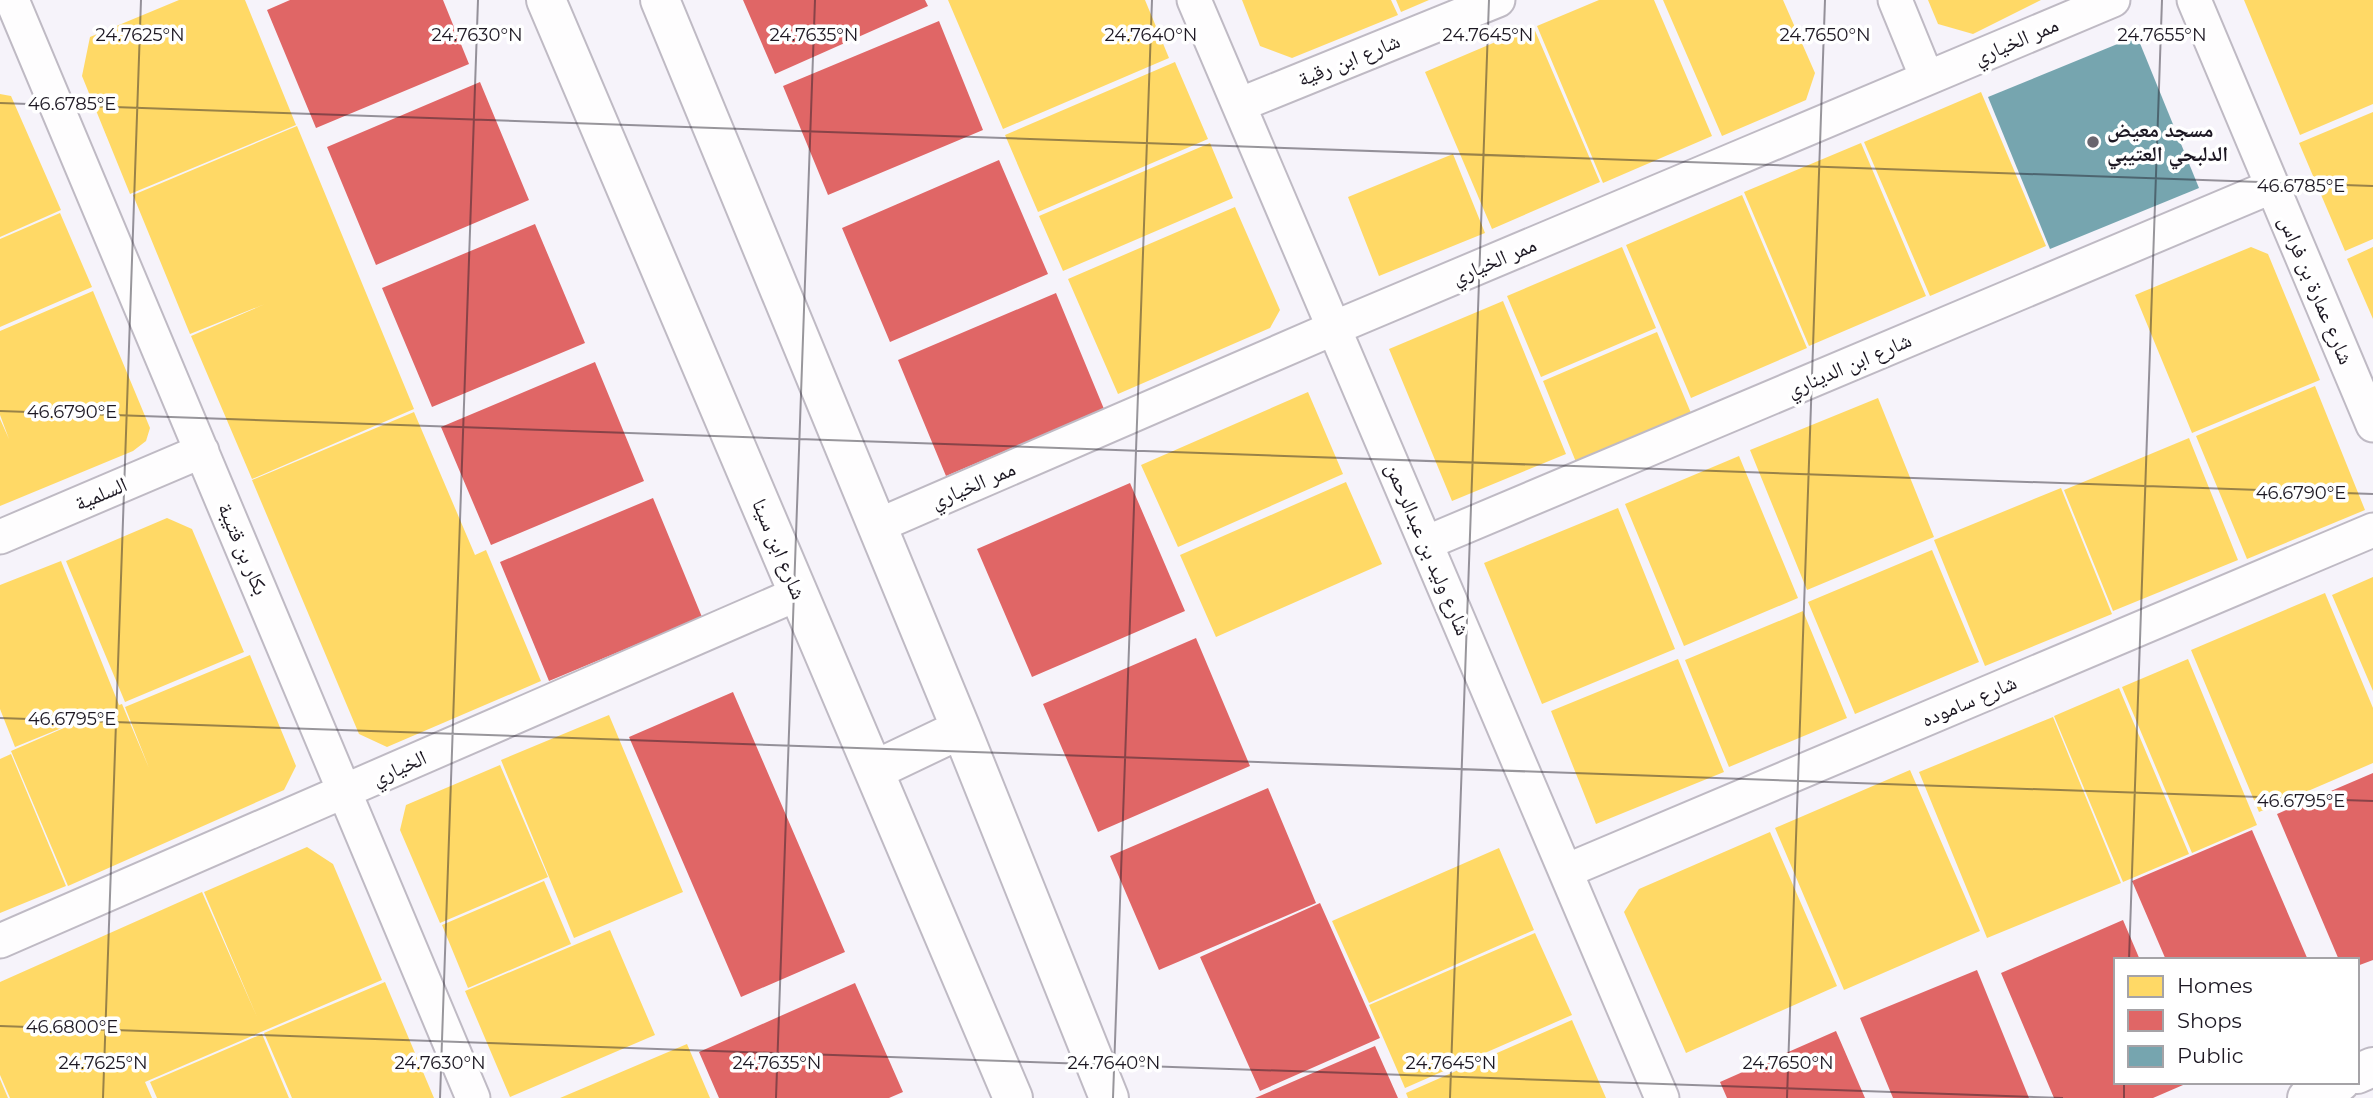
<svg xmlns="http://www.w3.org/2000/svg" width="2373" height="1098" font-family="Montserrat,'Noto Naskh Arabic',sans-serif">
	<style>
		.homes { fill: #ffd966 }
		.shops { fill: #e06666 }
		.public { fill: #76a5af }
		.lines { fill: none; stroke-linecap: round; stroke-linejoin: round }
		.street-casing { stroke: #bfbac4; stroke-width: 37 }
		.secondary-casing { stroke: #bfbac4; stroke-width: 42 }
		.street { stroke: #fefdfe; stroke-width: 33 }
		.secondary { stroke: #fefdfe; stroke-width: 38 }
		.ticks { fill: none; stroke: #1d1823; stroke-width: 2; stroke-opacity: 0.45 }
		.poi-dot { fill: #69656e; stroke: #fff; stroke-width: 2.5 }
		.labels { text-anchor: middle; stroke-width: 7; stroke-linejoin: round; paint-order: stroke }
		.street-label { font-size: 21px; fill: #1d1823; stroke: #fff }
		.poi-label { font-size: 21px; font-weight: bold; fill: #1d1823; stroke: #fff; text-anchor: start }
		.ticks-label { font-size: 18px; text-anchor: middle; fill: #1d1823; stroke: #fff; stroke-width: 7; stroke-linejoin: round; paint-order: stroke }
	</style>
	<rect width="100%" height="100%" fill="#f6f3fa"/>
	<path class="homes" d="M179,0H245L296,125L130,194L82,76L90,37Z
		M948,0H1145L1169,58L1003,129Z
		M1242,0H1391L1398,15L1292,58L1260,46Z
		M1396,0H1429L1401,12Z
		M1599,0H1654L1712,136L1603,183L1537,26Z
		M1663,0H1783L1815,73L1806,100L1722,136Z
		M1928,0H2041L1973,34L1938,24Z
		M2244,0H2373V104L2300,135Z
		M1533,26L1600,182L1492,229L1425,72Z
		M1175,62L1208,139L1038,212L1005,135Z
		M1981,92L2046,246L1930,296L1864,142Z
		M0,94L11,96L61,210L0,237Z
		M2373,112V239L2345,251L2299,143Z
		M297,126L414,409L252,479L191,336L265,304L190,334L133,195Z
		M1210,143L1233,198L1063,271L1039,216Z
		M1861,143L1926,296L1809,346L1744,192Z
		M1453,154L1485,233L1379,276L1348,197Z
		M1742,195L1807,348L1691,398L1626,245Z
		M1235,207L1280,310L1270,328L1118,394L1068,279Z
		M60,213L92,287L0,327V239Z
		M1622,247L1656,328L1541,377L1507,296Z
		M2251,247L2268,254L2320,380L2192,433L2135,295Z
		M2373,247V319L2347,259Z
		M93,291L150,428L146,441L133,451L0,506V419L9,439L0,415V331Z
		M1503,301L1566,454L1452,501L1389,349Z
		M1657,332L1691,413L1576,462L1543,381Z
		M2315,386L2365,510L2247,559L2196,436Z
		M1308,392L1343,474L1178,547L1141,465Z
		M1878,398L1934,537L1807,590L1750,450Z
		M414,412L475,555L486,550L541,681L387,747L359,734L252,480Z
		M2189,438L2238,560L2113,611L2064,490Z
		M1739,456L1798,598L1684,646L1625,504Z
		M1346,482L1382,564L1216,637L1180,555Z
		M2061,488L2112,614L1985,666L1934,540Z
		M1618,508L1675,649L1542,704L1484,563Z
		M167,518L192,529L244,652L125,702L66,561Z
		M1932,550L1979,662L1855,714L1808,602Z
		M61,561L119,705L122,704L149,768L125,707L250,655L296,766L284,790L68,886L11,751L96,714L15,747L0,709V585Z
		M2373,577V691L2332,595Z
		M2325,593L2373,708V763L2259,812L2191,650Z
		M1803,611L1847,718L1729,767L1685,660Z
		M1678,659L1724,772L1596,824L1551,711Z
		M2188,659L2257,825L2192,853L2122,687Z
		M2119,688L2189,854L2123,882L2054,716Z
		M609,715L683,892L574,938L501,760Z
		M2053,717L2121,883L1987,938L1919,772Z
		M11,754L66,886L0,913V759Z
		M500,765L548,877L440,923L400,830L406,805Z
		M1910,770L1980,931L1844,990L1775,828Z
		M1770,832L1837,986L1686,1053L1624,912L1639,889Z
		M307,847L333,864L382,980L145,1082L152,1098H10L0,1075V982L202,892L257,1017L204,892Z
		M1499,848L1534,930L1369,1003L1332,921Z
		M544,881L571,944L468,988L442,925Z
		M610,930L655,1035L510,1097L465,991Z
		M1535,933L1572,1015L1405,1088L1369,1005Z
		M385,982L434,1098H292L264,1033Z
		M1572,1020L1606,1098H1408L1406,1093Z
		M262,1034L289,1098H157L150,1082Z
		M687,1044L710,1098H560Z
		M0,1079L8,1098H0Z"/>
	<path class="shops" d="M290,0H443L469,64L316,128L267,10Z
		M743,0H925L928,6L775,74Z
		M939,21L983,130L828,195L783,86Z
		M480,82L529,200L376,265L327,147Z
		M999,160L1048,274L890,342L842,228Z
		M535,224L585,343L432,407L382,288Z
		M1056,293L1104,409L946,476L898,360Z
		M595,362L644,481L491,545L441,427Z
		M1130,483L1185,611L1032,677L977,549Z
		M653,498L702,617L549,681L500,562Z
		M1196,638L1250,766L1098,832L1043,704Z
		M733,692L845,952L741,997L629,737Z
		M2373,773V960L2357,966V960H2339L2277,814Z
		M1268,788L1316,903L1159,970L1110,856Z
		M2252,830L2308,960H2166L2132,881Z
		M1320,903L1380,1038L1260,1091L1200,957Z
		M2123,920L2140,960H2116V1082H2190L2153,1098H2054L2001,973Z
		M1977,970L2029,1098H1893L1860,1018Z
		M855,983L903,1092L889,1098H719L699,1052Z
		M1836,1031L1865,1098H1727L1720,1082Z
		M1375,1046L1398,1098H1255Z"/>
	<path class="public" d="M2137,36L2199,188L2050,249L1988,97Z"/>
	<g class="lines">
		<defs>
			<path id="street" d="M12,0L473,1098
				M1194,0L1662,1098
				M1895,0L1927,78
				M2194,0L2373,425
				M1239,105L1498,0
				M877,526L1334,328L2113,0
				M0,537L202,451
				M1426,543L2273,186
				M1566,871L2373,530
				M0,941L797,594"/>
			<path id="secondary" d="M546,0L1013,1098
				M660,0L961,729L1109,1098
				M875,770L961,729
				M2357,1074L2373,1067
				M2307,1098L2340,1082"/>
		</defs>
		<use href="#street" class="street-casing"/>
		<use href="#secondary" class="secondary-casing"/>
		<use href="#street" class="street"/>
		<use href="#secondary" class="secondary"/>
	</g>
	<path class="ticks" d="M0,103L2373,186M0,411L2373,494M0,718L2373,801M2129,960L2162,0M0,1026L2063,1098M103,1098L141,0M440,1098L478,0M776,1098L815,0M1113,1098L1152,0M1450,1098L1489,0M1787,1098L1825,0M2124,1098V1082"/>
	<circle class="poi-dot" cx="2093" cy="142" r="7"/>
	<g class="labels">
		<g class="street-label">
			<text transform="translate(2016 41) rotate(-23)" y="7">ممر الخياري</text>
			<text transform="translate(1349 60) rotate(-22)" y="7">شارع ابن رقية</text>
			<text transform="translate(1494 261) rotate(-23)" y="7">ممر الخياري</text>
			<text transform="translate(2316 290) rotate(67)" y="7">شارع عمارة بن فراس</text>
			<text transform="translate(1849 365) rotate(-23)" y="7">شارع ابن الديناري</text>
			<text transform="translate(973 485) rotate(-23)" y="7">ممر الخياري</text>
			<text transform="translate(101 494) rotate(-23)" y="7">السلمية</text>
			<text transform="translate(243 549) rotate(67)" y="7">بكار بن قتيبة</text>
			<text transform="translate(779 549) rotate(67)" y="7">شارع ابن سينا</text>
			<text transform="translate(1428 549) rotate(67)" y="7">شارع وليد بن عبدالرحمن</text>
			<text transform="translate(1969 701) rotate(-23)" y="7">شارع ساموده</text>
			<text transform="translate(399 768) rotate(-24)" y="7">الخياري</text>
		</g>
		<g class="poi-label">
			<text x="2107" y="137">مسجد معيض<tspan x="2107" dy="24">الدلبحي العتيبي</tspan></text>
		</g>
	</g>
	<g class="ticks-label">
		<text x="140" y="41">24.7625°N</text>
		<text x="477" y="41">24.7630°N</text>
		<text x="814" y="41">24.7635°N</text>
		<text x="1151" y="41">24.7640°N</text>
		<text x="1488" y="41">24.7645°N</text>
		<text x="1825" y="41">24.7650°N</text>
		<text x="2162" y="41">24.7655°N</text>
		<text x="72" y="110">46.6785°E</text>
		<text x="2301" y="192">46.6785°E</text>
		<text x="72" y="418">46.6790°E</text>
		<text x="2301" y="499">46.6790°E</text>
		<text x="72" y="725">46.6795°E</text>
		<text x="2301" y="807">46.6795°E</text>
		<text x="72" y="1033">46.6800°E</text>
		<text x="103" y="1069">24.7625°N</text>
		<text x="440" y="1069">24.7630°N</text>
		<text x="777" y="1069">24.7635°N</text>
		<text x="1114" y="1069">24.7640°N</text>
		<text x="1451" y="1069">24.7645°N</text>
		<text x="1788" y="1069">24.7650°N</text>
	</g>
	<rect x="2114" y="958" width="245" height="126" fill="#ffffff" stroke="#a5a3a7" stroke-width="2"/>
	<rect x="2128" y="976" width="35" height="21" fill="#ffd966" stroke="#a5a3a7" stroke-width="2"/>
	<text x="2177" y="993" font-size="21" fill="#1d1823">Homes</text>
	<rect x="2128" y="1010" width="35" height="21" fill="#e06666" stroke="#a5a3a7" stroke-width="2"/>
	<text x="2177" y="1028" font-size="21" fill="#1d1823">Shops</text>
	<rect x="2128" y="1046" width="35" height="21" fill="#76a5af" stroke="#a5a3a7" stroke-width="2"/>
	<text x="2177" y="1063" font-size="21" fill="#1d1823">Public</text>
</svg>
